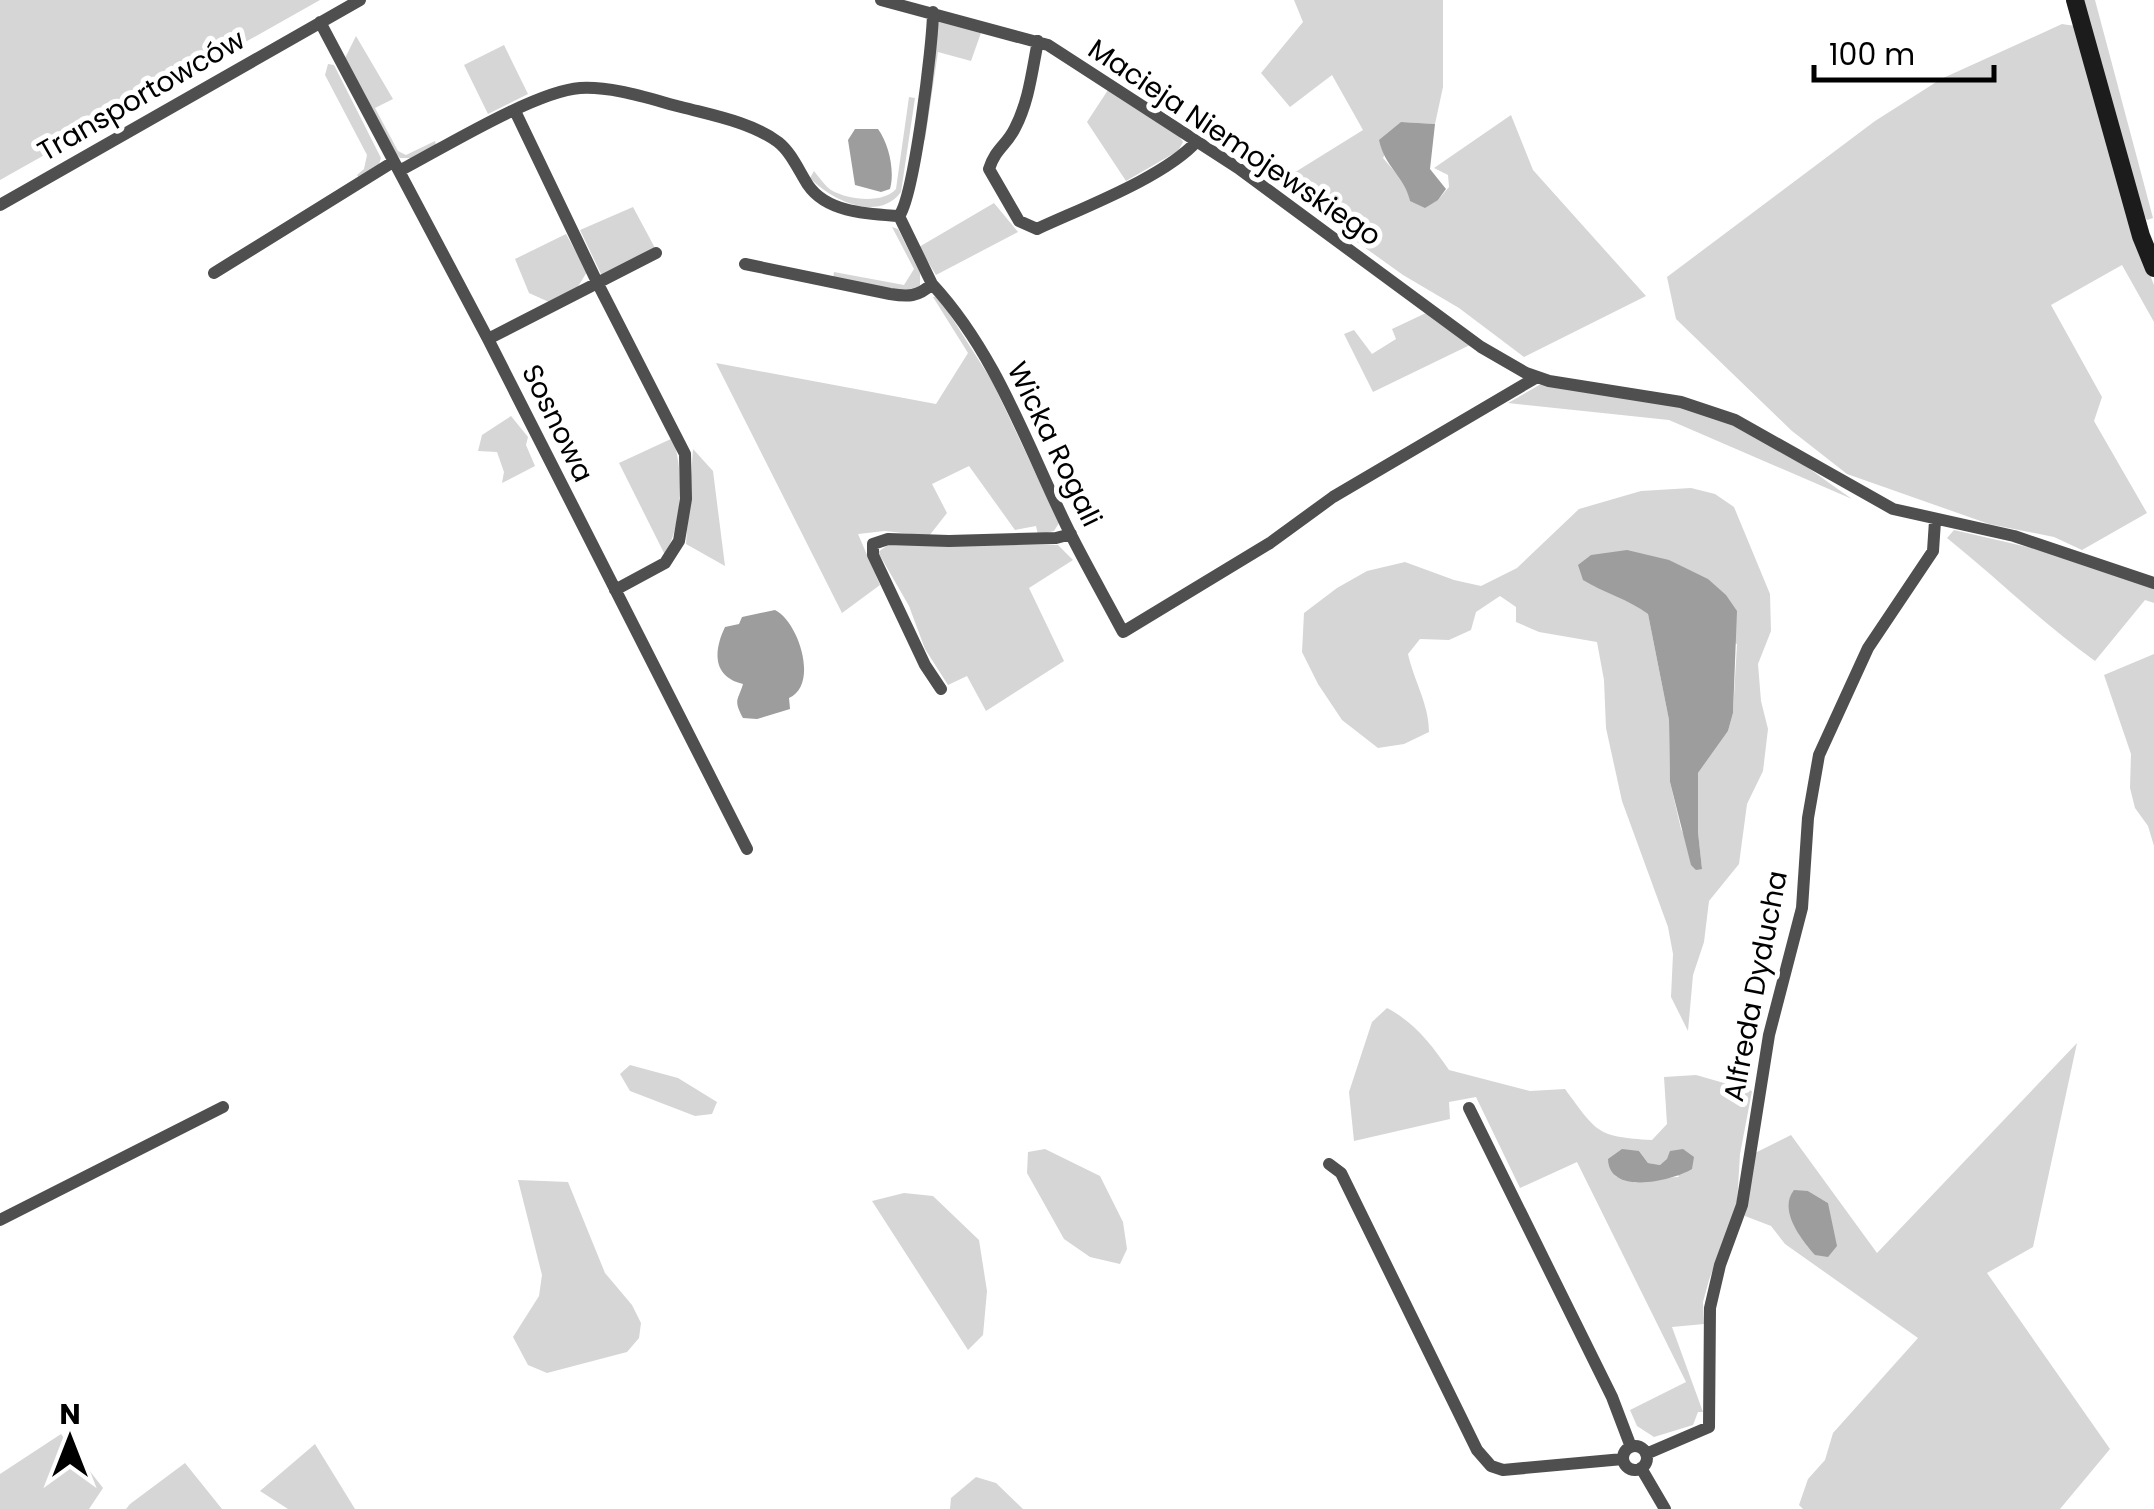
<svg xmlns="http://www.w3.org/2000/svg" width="2154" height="1509" font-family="Poppins,sans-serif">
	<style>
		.green { fill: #d6d6d6; fill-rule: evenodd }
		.water { fill: #9d9d9d }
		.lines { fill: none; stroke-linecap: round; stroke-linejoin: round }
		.street { stroke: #4f4f4f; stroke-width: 12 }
		.secondary { stroke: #1c1c1c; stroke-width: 18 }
		.labels { text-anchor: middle; stroke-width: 10; stroke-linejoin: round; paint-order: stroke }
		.street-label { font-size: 28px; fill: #000; stroke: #fff }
	</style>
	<rect width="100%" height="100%" fill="#fff"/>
	<path class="green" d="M0,0H320L0,180Z
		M1294,0H1443V87L1435,124L1401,122L1383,158L1407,186L1410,201L1438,200L1449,187L1448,175L1434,168L1511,115L1533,170L1646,296L1524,357L1459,308L1403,275L1276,184L1363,130L1332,75L1290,107L1261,73L1303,22Z
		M2082,0H2095L2153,218L2147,220L2140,209Z
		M939,19L982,30L971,61L938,52L925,140L921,138Z
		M2062,24L2075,26L2135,237L2154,285V322L2122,265L2051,305L2102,397L2094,421L2147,513L2082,550L2054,537L1989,524L1847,474L1792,431L1676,319L1667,277L1875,121L1941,79Z
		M356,36L393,99L375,108L398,151L406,155L435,141L436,145L411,158H400L395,153L345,58Z
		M504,45L528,94L488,114L464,65Z
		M328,64L334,65L381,158L379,164L359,178L357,175L364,169L367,155L325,75Z
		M1108,90L1178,134L1183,142L1178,151L1126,181L1087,122Z
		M909,97L915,98L901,192C878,223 831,200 810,178L814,171C819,177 825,186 831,190C848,200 883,204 896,189Z
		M994,203L1018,232L936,275L919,247Z
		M633,207L655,248L602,276L580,230Z
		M892,227L898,229L920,273V287L908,292L833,278L834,272L904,285L914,269Z
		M566,234L587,272L577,288L549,302L529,293L515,259Z
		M938,296L992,381L1059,523L1054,531L1038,535L1036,526L1015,530L969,466L932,484L947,513L929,536L885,531L858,534L880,585L842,613L716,363L936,404L968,353L933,297Z
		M1426,313L1470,345L1373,392L1344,334L1354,330L1372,354L1396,339L1392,329Z
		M1541,384C1610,394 1683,400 1747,430C1784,448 1818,476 1852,499L1669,420L1508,403Z
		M511,416L528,437L526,445L535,466L502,483L504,472L497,452L478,451L482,435Z
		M673,438C684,475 683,520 665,555L619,463Z
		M693,449L713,471L725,566L686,544Z
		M1691,488L1715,494L1734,507L1770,594L1771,631L1758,664L1761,701L1768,729L1763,771L1747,804L1739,864L1709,901L1704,942L1693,975L1688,1031L1671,997L1673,954L1668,927L1622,801L1606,728L1604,680L1597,642L1539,632L1516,622V607L1500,596L1476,612L1471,630L1449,640L1420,639L1408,654C1414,681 1429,704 1429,732L1404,744L1378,748L1342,720L1318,684L1302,652L1304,613L1337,588L1367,571L1405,562L1454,580L1481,586L1517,568L1579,509L1641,491ZM1632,602L1737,644L1733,713L1728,731L1698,773V832L1702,869L1681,829L1670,782L1669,720L1648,614Z
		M1954,530L2053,553L2154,589V603L2145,600L2095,661C2043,624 1997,578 1947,538Z
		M888,545H1058L1073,560L1029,588L1064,661L986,711L967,676L948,685L925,649L909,606L878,552Z
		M2154,654V846L2148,826L2135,808L2130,788L2131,754L2104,675Z
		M1387,1008C1415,1023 1431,1044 1449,1070L1530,1091L1565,1089C1597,1132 1596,1137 1652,1140L1667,1124L1664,1077L1696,1075L1752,1091L1740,1154L1737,1204L1709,1280L1703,1302L1704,1324L1672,1327L1703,1412H1698L1693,1425L1654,1437L1637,1426L1630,1410L1686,1382L1577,1162L1520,1188L1476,1097L1449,1102L1450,1119L1354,1141L1349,1092L1372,1022ZM1639,1151L1648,1163L1660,1165L1668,1159L1679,1177C1652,1178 1642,1185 1615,1176Z
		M2077,1043L2033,1247L1987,1273L2110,1449L2060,1509H1803L1799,1505L1808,1479L1825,1460L1833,1433L1918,1338L1785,1244L1771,1226L1745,1216L1753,1154L1791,1135L1877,1253ZM1808,1191L1828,1203L1808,1247L1802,1236Z
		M630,1065L678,1078L717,1102L712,1114L695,1116L630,1091L620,1074Z
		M1045,1149L1100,1176L1123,1222L1127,1249L1120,1264L1090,1257L1064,1239L1027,1173L1028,1152Z
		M518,1180L568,1182L605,1273L632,1305L641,1323L639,1338L627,1352L547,1373L528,1365L513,1337L539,1296L542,1275Z
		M904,1193L933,1196L979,1240L987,1291L983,1335L968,1350L872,1201Z
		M61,1434L103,1488L89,1509H0V1474Z
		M315,1444L355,1509H288L260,1491Z
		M185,1463L222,1509H126L130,1504Z
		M976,1477L996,1483L1023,1509H950L951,1498Z"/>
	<path class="water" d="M1401,122L1435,124L1430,169L1446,189L1438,200L1425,208L1410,201C1404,175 1385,168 1379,140Z
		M855,129H878C889,144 895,171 890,189L881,192L855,185L848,140Z
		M1627,550L1669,560L1708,579L1726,595L1737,611L1733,713L1728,731L1698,773V832L1702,869L1696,870L1691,865L1670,782L1669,720L1648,614C1628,599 1604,593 1583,580L1578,565L1591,555Z
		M775,610C799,622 819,685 789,698L790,709L757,719L743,718C733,699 738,701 743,684C713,677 713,652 725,627L739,624L742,617Z
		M1622,1149L1639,1151L1648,1163L1660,1165L1667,1159L1670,1151L1683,1149L1694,1157L1692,1169C1672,1181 1609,1196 1608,1159Z
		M1794,1190L1808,1191L1828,1203L1837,1246L1828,1257L1815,1255C1801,1239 1778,1210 1794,1190Z"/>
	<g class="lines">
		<path class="street" d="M881,0L1048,45L1238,168L1481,347L1526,373L1549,381L1681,402L1735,420L1893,509L2014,536L2154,583
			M320,22L488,339L747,849
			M1038,41C1032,71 1029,101 1015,128C1007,145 995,149 989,169L1019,221L1037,229C1082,208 1165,177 1197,141
			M515,111L597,282L685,454L686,499L679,541L665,563L615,590
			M401,170C443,148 536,91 580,88C614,86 653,100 685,108C716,116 752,123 778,142C791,152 799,171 808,185C827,213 869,214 899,216
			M0,205L360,0
			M899,216C914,197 933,43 933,12
			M745,264L890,294C908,297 918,297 932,284L899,216
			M214,273L393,162
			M932,284C997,354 1028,448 1069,531C1086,565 1105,598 1123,632L1270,543L1333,497L1537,377
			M488,339L656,253
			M941,689L925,665L873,555V544L888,539L949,541L1056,538L1071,534
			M1469,1108L1612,1397L1631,1447
			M1329,1164L1341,1173L1477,1450L1491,1466L1503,1470L1623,1459
			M0,1220L223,1107
			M1623 1458a12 12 0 1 1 24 0a12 12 0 1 1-24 0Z
			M1646,1454L1709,1427L1710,1308L1720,1265L1742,1205L1769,1035L1802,908L1808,818L1819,755L1868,648L1933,551L1935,521
			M1641,1468L1665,1509"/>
		<path class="secondary" d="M2075,0L2141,236L2154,268"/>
	</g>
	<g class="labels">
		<g class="street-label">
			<text transform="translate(141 95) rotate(-30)" y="10">Transportowców</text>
			<text transform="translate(1235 142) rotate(34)" y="10">Macieja Niemojewskiego</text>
			<text transform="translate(558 423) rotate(64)" y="10">Sosnowa</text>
			<text transform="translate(1055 444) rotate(64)" y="10">Wicka Rogali</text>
			<text transform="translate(1755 986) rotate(-79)" y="10">Alfreda Dyducha</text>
		</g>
	</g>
	<g transform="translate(70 1439)" stroke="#ffffff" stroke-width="8" paint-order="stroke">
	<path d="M0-8L18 38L0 25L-18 38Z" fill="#000000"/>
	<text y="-15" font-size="28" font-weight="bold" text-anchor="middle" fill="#000000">N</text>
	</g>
	<path d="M1814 65v15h180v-15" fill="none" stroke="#000000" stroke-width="5"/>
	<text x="1829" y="65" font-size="30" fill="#000000" stroke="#ffffff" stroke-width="8" paint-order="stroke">100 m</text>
</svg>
